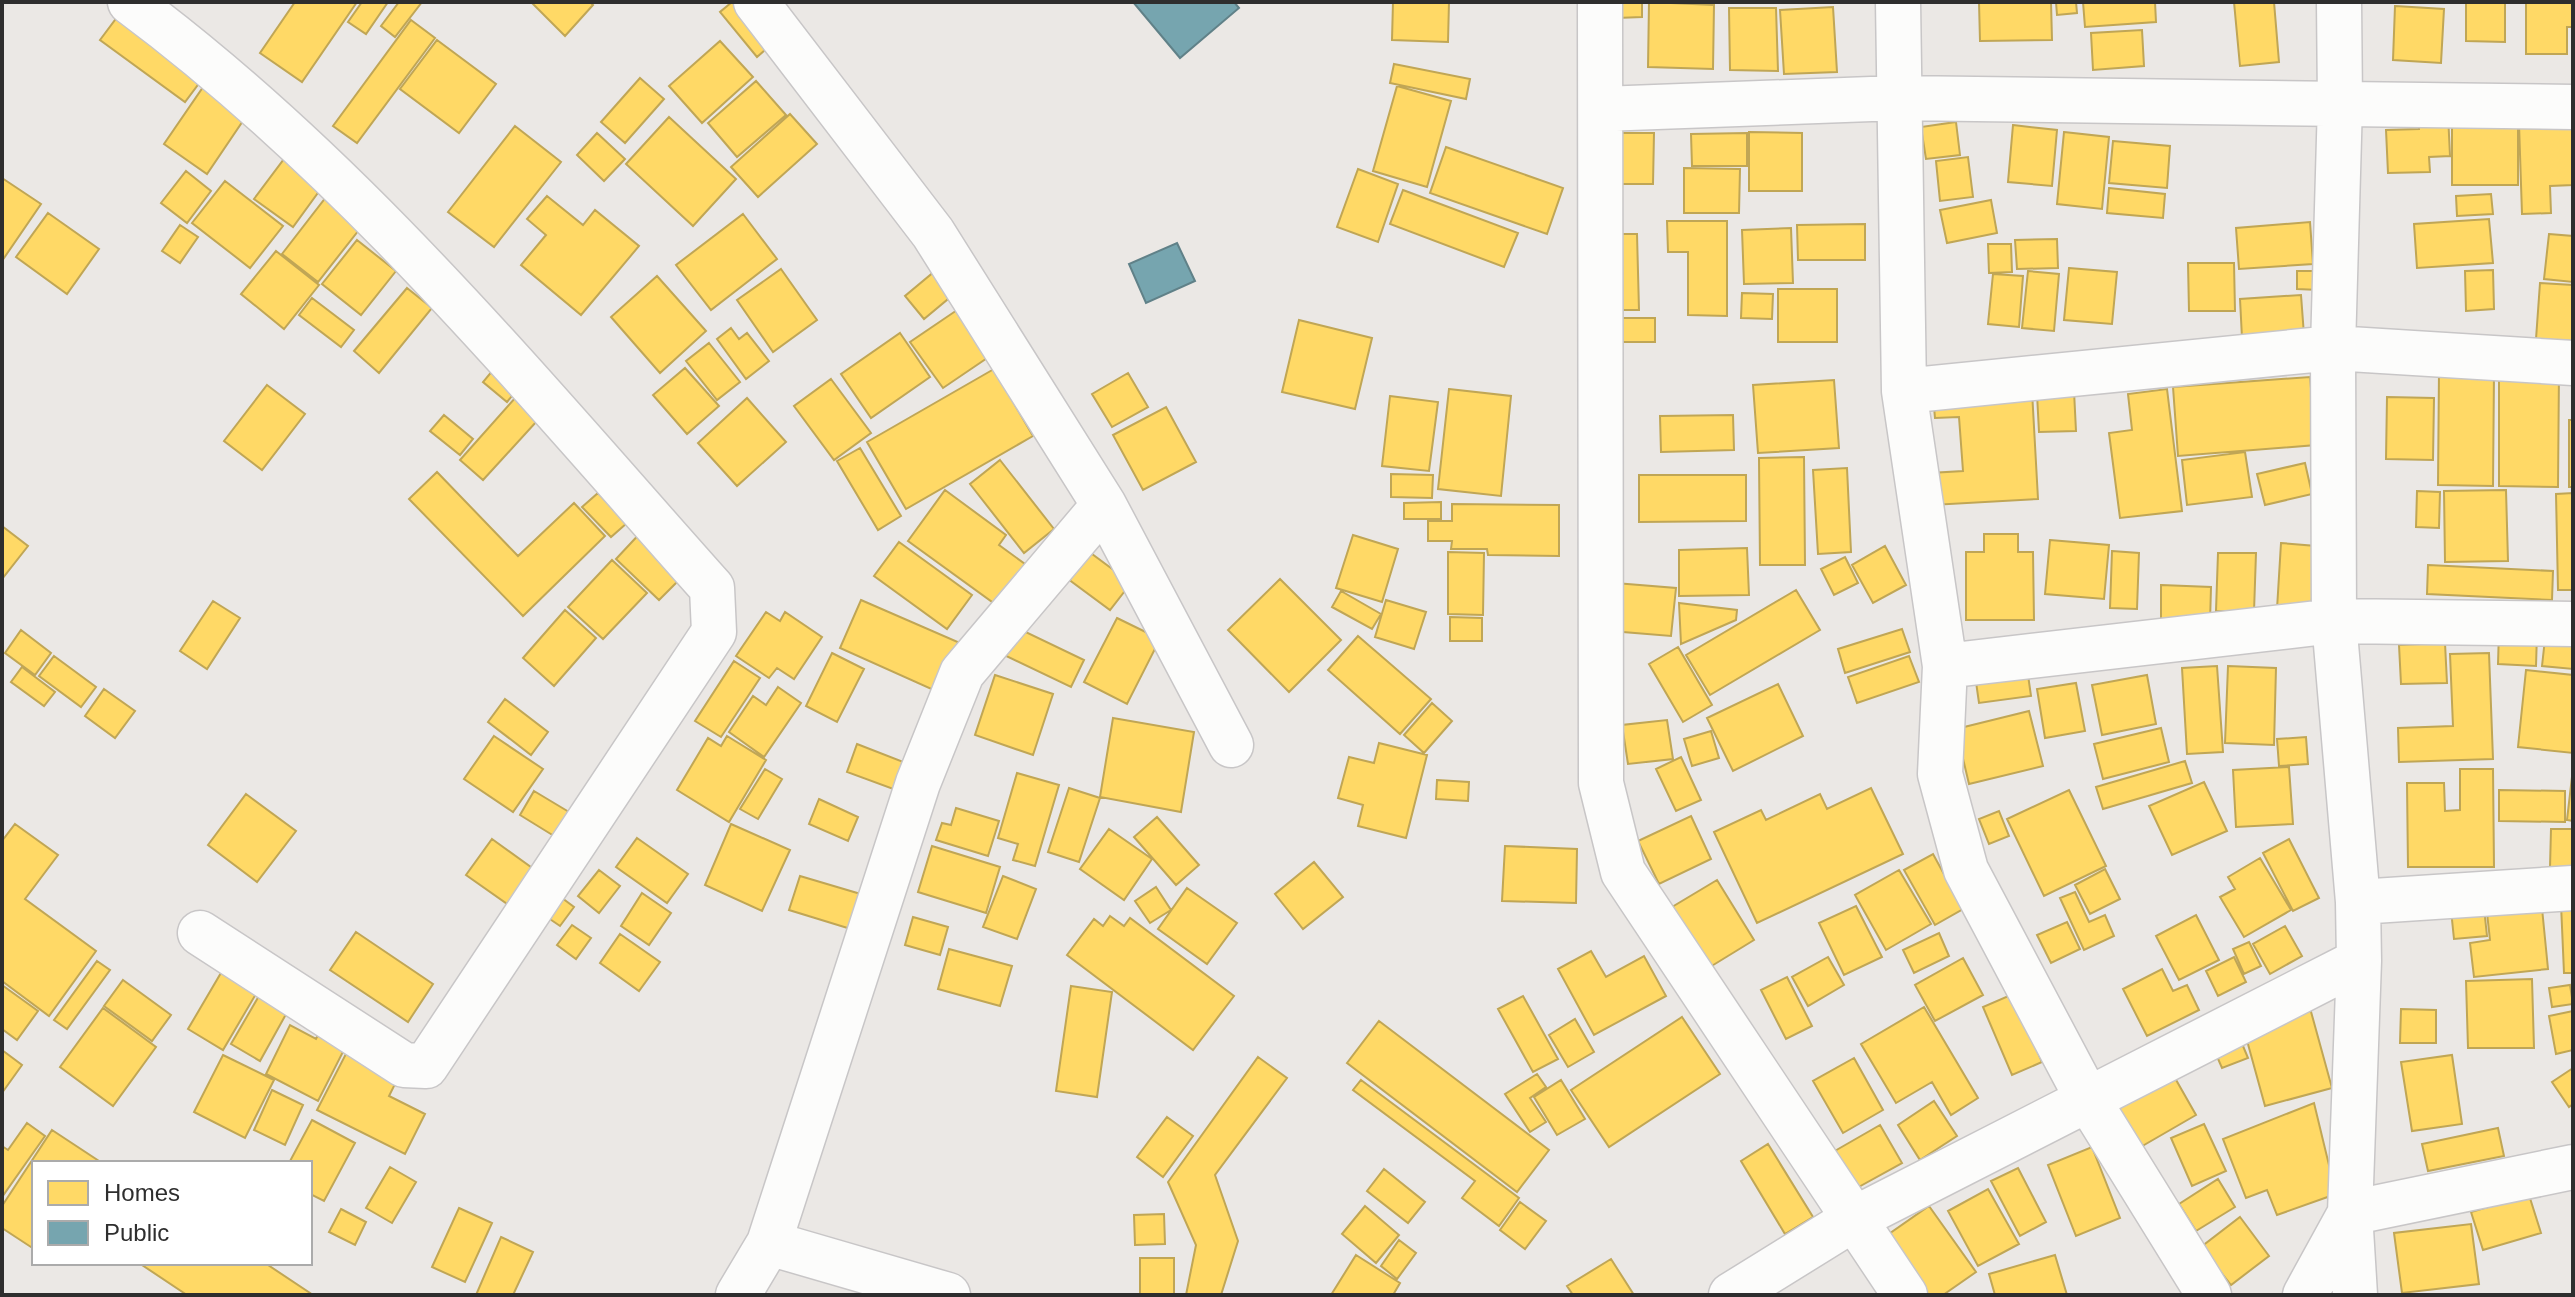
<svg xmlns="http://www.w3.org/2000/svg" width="2575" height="1297" font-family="Helvetica,sans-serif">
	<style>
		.homes { fill: #ffd966; stroke: #c0a655; stroke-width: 2 }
		.public { fill: #76a5af; stroke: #608188; stroke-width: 2 }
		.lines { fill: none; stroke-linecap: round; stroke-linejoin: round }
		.minor-casing { stroke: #c8c6c7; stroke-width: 47 }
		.minor { stroke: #fcfcfb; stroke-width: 44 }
	</style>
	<rect width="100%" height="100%" fill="#ebe8e5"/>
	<path class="homes" d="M295,2H357L302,82L260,53Z
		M362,2H388L366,34L348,22Z
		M399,2H422L395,37L381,26Z
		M531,2H590L593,5L565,36Z
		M732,2H740L774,42L757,57L720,12Z
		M1393,2H1449L1448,42L1392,40Z
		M1617,2H1642V17L1617,18Z
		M1649,2L1714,5L1713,69L1648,67Z
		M1979,2H2051L2052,40L1980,41Z
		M2056,2H2076L2077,13L2057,15Z
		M2083,2H2155L2156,22L2085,27Z
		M2234,2H2274L2279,62L2240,66Z
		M2466,2H2505V42L2466,41Z
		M2526,2H2573V27H2567V54H2526Z
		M2395,6L2444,9L2441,63L2393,60Z
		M1833,7L1837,72L1784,74L1780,10Z
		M124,8L209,70L185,102L100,40Z
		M1729,8H1776L1778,71L1730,70Z
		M411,20L435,38L357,143L333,126Z
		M2142,30L2144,66L2093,70L2091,33Z
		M437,40L496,84L459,133L400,89Z
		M720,41L753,77L702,123L669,86Z
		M1394,64L1470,79L1466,99L1390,83Z
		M210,77L253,106L207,174L164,144Z
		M640,78L664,99L625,143L601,122Z
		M756,81L786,115L737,157L708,123Z
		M1397,86L1451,101L1427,187L1373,171Z
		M790,114L817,144L758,197L731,167Z
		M2448,114L2450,156L2429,157L2430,172L2388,173L2386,130L2419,129L2418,115Z
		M2452,115H2518V185H2452Z
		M669,117L736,179L693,226L626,164Z
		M1956,122L1960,155L1926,159L1921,127Z
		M2573,123V185L2550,186L2551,213L2522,214L2519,124Z
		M2013,125L2057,130L2052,186L2008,182Z
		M515,126L561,162L494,247L448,212Z
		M1749,132L1802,133V191H1749Z
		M2064,132L2109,137L2102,209L2057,204Z
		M597,133L625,159L604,181L577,155Z
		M1614,133H1654L1653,184H1614Z
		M1747,133V166H1692L1691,134Z
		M2113,141L2170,146L2167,188L2109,183Z
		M1446,147L1563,188L1547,234L1430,193Z
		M290,151L328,179L293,227L254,199Z
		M1968,157L1973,197L1940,201L1936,161Z
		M1684,168L1740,169L1739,213H1684Z
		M1358,169L1398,184L1378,242L1337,227Z
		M186,171L211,191L187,223L161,203Z
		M2,178L41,204L2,261Z
		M225,181L283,226L250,268L192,223Z
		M2109,188L2165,194L2163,218L2107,213Z
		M1403,190L1518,233L1504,267L1390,224Z
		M330,192L366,221L318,282L282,254Z
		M2491,194L2493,214L2457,216L2456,196Z
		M547,196L583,225L595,210L639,246L581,315L521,265L546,235L527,219Z
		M1991,200L1997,233L1947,243L1940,210Z
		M48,213L99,249L67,294L16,257Z
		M743,214L777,259L711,310L676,265Z
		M2489,219L2493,263L2417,268L2414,224Z
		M1667,221H1727V316L1688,315V252H1668Z
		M2310,222L2313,264L2239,269L2236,228Z
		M1865,224V260H1798L1797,225Z
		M180,225L198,237L180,263L162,251Z
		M1791,228L1793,283L1744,284L1742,230Z
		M1611,234H1637L1639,310H1613Z
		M2549,234L2573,236V282L2544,279Z
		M2057,239L2058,268L2017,269L2015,240Z
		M357,240L396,271L361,315L322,284Z
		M1988,244H2011L2012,272L1989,273Z
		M276,251L319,285L284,329L241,294Z
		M2188,263H2234L2235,311H2189Z
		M2069,268L2117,272L2112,324L2064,320Z
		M781,269L817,320L773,352L737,300Z
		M2493,270L2494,309L2466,311L2465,271Z
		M935,271L954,294L924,319L905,296Z
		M2028,271L2059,274L2054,331L2022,328Z
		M2297,271H2319V290L2297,289Z
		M1993,274L2023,276L2019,327L1988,324Z
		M657,276L706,331L660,373L611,317Z
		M2540,283L2573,285V341L2536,339Z
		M407,288L432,308L379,373L354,351Z
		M1778,289H1837V342H1778Z
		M1742,293L1773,294L1772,319L1741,318Z
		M2301,295L2304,335L2242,338L2240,299Z
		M312,298L354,330L341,347L299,315Z
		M963,306L996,352L943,388L910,342Z
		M1616,318H1655V342H1616Z
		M1299,320L1372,338L1355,409L1282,392Z
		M731,328L739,339L747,333L769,361L746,379L717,339Z
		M900,333L930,377L871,418L841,374Z
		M709,343L740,382L717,400L686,361Z
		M498,364L522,384L507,402L483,382Z
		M685,368L719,406L687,434L653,395Z
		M994,369L1033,436L906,509L867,442Z
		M2439,371L2494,373L2493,486L2438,485Z
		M2499,371H2559L2558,487L2499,486Z
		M1128,373L1148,407L1112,427L1092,394Z
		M2310,377L2316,445L2178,456L2173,387Z
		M831,379L871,433L834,460L794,406Z
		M1834,380L1839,448L1758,453L1753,385Z
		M267,385L305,414L262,470L224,441Z
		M524,388L547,410L483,480L460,460Z
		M1449,389L1511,396L1501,496L1438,489Z
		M2167,389L2182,511L2120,518L2109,433L2132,430L2128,394Z
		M2032,391L2038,499L1932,505L1930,473L1963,471L1959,417L1935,418L1933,396Z
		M2074,391L2076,431L2039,432L2037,394Z
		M1390,396L1438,402L1429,471L1382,466Z
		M2387,397L2434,398L2433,460L2386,459Z
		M747,398L786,442L737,486L698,443Z
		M1166,407L1196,462L1143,490L1113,435Z
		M444,415L473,439L460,455L430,431Z
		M1733,415L1734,450L1661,452L1660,416Z
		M2569,420H2573V487H2569Z
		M860,448L901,516L878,530L837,461Z
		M2245,452L2252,497L2187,505L2182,460Z
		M1804,457L1805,565H1760L1759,458Z
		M1000,460L1054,529L1024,553L970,484Z
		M2305,463L2312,494L2265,505L2257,474Z
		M1847,468L1851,552L1818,554L1813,470Z
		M437,472L518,556L574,503L605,536L523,616L409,499Z
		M1391,474L1433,475L1432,498L1391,497Z
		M1639,475H1746V521L1639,522Z
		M945,490L1006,535L999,545L1025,564L995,604L908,541Z
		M2506,490L2508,561L2445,562L2444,491Z
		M2417,491L2440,492L2439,528L2416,527Z
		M598,493L627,523L611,537L582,507Z
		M2573,493V590H2558L2556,494Z
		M1441,502V519H1404V503Z
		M1452,504L1559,505V556L1488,555L1487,549H1451L1452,541H1428V521H1452Z
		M2,526L28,546L2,579Z
		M644,529L688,571L659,600L616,559Z
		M1984,534H2018V552H2033L2034,620H1966V552H1984Z
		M1353,535L1398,549L1382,602L1336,588Z
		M2050,540L2109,545L2104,599L2045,594Z
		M899,542L972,595L947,629L874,576Z
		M2281,543L2316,546L2311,611L2277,609Z
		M1885,546L1906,585L1873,603L1852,565Z
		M1084,548L1131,583L1110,610L1064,576Z
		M1747,548L1749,595L1679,596V550Z
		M2112,551L2139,553L2137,609L2110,608Z
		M1448,552L1484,553L1483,615L1448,614Z
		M2218,553H2256L2254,612L2216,611Z
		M1845,557L1858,583L1834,595L1821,569Z
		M612,560L647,593L603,639L568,607Z
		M2428,565L2553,571L2552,600L2427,594Z
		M1280,579L1341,640L1289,692L1228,630Z
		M1615,583L1676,588L1671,636L1611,631Z
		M2161,585L2211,587L2210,622L2161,621Z
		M1796,590L1820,630L1710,695L1686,655Z
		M1341,591L1381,614L1372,629L1332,607Z
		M861,600L960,643L938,692L840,648Z
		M1386,600L1426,612L1414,649L1375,637Z
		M213,601L240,618L207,669L180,651Z
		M1679,603L1737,610L1736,620L1681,644Z
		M565,610L596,638L554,686L523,658Z
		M766,612L780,621L785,612L822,637L794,679L777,668L769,678L736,656Z
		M1450,617L1482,618V641H1450Z
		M1117,618L1160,639L1127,704L1084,682Z
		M1013,626L1084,660L1071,687L1000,653Z
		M1902,629L1910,652L1845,673L1838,649Z
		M21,630L51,653L35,675L5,653Z
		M2499,630L2537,633L2536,666L2498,664Z
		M1358,636L1431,699L1400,734L1328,670Z
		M2545,639L2573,641V669L2542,666Z
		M2445,643L2447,683L2401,684L2399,645Z
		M1678,647L1712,705L1683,722L1649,664Z
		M832,653L864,669L837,722L806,706Z
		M2489,653L2493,759L2399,762L2398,728L2453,726L2450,654Z
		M54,656L96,687L81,707L39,676Z
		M1909,656L1919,682L1857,703L1848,677Z
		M734,661L760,678L721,737L695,721Z
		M2217,666L2223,752L2187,754L2182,668Z
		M2228,666L2276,668L2274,745L2225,743Z
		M22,667L55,692L44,706L11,682Z
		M2027,668L2031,696L1979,703L1975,675Z
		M2526,670L2573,675V753L2518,747Z
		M995,675L1053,694L1033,755L975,735Z
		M2147,675L2156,724L2102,735L2092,685Z
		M2076,683L2085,731L2045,738L2037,689Z
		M1778,684L1803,736L1733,771L1707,718Z
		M778,687L801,703L764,757L729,732L753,696L766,705Z
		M104,689L135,711L115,738L85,716Z
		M505,699L548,732L531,755L488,722Z
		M1432,703L1452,721L1424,753L1404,735Z
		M2029,711L2043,766L1969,784L1956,729Z
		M1113,718L1194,732L1181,812L1100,797Z
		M1667,720L1673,759L1628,764L1622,725Z
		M2161,728L2169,762L2103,779L2094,744Z
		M1711,731L1719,758L1692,766L1684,739Z
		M494,736L543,769L513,812L464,779Z
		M727,736L766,760L729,822L677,790L708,738L721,746Z
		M2306,737L2308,764L2279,766L2277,739Z
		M1379,743L1427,755L1406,838L1358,826L1363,805L1338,798L1349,757L1374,763Z
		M857,744L906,763L896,790L847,772Z
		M1681,757L1701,800L1676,811L1656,769Z
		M2185,761L2192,783L2103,809L2096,787Z
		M2289,767L2293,824L2236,827L2233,770Z
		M2573,768V821L2567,820Z
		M765,769L782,779L758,819L740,809Z
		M2460,769H2493L2494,867H2408L2407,783H2444L2445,811L2460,810Z
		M1017,773L1059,785L1035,866L1013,860L1018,844L998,838Z
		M1437,780L1469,782L1468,801L1436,799Z
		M2204,782L2227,831L2172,855L2149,806Z
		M1069,788L1100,798L1079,862L1048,852Z
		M1871,788L1903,854L1757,923L1714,832L1761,810L1766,820L1820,794L1827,809Z
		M2069,790L2106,866L2044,896L2007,819Z
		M2499,790L2565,791V822L2499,821Z
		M534,791L569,812L554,836L520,815Z
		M246,794L296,831L257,882L208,845Z
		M819,799L858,817L848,841L809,824Z
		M956,808L999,821L988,856L936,840L942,823L951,825Z
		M1999,811L2009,836L1989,844L1979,819Z
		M1691,816L1711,859L1659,884L1638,841Z
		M1157,817L1199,865L1176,885L1134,837Z
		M15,824L58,855L25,899L96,951L49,1016L2,981V841Z
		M731,824L790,850L762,911L705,885Z
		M1109,829L1152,859L1124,900L1080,869Z
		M2551,829H2573V869L2550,868Z
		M637,838L688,874L667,903L616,867Z
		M492,839L535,870L510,906L466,875Z
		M2289,839L2319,898L2293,911L2263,853Z
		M932,846L1000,867L986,913L918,892Z
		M1505,846L1577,849L1576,903L1502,901Z
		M1933,854L1963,909L1935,925L1904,870Z
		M2260,858L2291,910L2244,937L2220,897L2235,889L2228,877Z
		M1314,862L1343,897L1303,929L1275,894Z
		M2105,869L2120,899L2090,914L2075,885Z
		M599,870L620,886L599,913L578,896Z
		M1899,870L1931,924L1886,950L1855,895Z
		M800,876L864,895L854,930L789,910Z
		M1003,876L1036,889L1017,939L983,927Z
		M1717,880L1754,940L1710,967L1672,907Z
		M1156,887L1171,910L1150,923L1135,901Z
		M1187,888L1237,923L1207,964L1158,929Z
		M2075,892L2089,922L2105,915L2114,936L2084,950L2060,898Z
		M642,893L671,913L649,945L621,926Z
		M558,895L574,907L560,926L544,915Z
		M2541,898L2548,969L2474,977L2470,943L2490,940L2486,904Z
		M2561,904H2573V973H2564Z
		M1856,906L1882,957L1844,975L1819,923Z
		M2484,908L2487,936L2454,939L2451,910Z
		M2196,915L2219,960L2179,980L2156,936Z
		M1110,916L1124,926L1130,918L1234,996L1193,1050L1067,955L1094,919L1103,926Z
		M913,917L948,927L940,955L905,945Z
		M2067,922L2080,949L2051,963L2037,935Z
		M572,925L591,938L576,959L557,945Z
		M2285,926L2302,956L2270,974L2253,944Z
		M356,932L433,984L408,1022L330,970Z
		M1939,933L1949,956L1914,973L1903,950Z
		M620,934L660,962L639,991L600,963Z
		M2249,942L2261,966L2244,974L2233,949Z
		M949,949L1012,966L1000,1006L938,989Z
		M1591,951L1606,977L1644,956L1666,996L1594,1035L1558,969Z
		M1828,957L1844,985L1808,1006L1792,977Z
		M2234,957L2246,982L2218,996L2206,971Z
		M1963,958L1983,995L1935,1021L1915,985Z
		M97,961L110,970L67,1029L54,1020Z
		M228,961L263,982L223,1050L188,1029Z
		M2162,969L2173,991L2187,985L2199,1010L2147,1036L2123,989Z
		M1787,977L1812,1026L1786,1039L1761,990Z
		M2532,979L2534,1048H2468L2466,981Z
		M123,980L171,1015L152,1041L104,1006Z
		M267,982L295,998L260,1061L231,1044Z
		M2,985L38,1011L17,1040L2,1029Z
		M2570,985L2573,1004L2552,1007L2549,988Z
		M1071,986L1112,992L1097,1097L1056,1091Z
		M2013,994L2042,1062L2012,1075L1983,1007Z
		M1523,996L1558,1059L1533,1072L1498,1009Z
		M1924,1007L1978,1098L1951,1115L1932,1082L1896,1103L1861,1044Z
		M103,1008L156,1047L113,1106L60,1067Z
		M2310,1008L2332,1088L2265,1106L2243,1026Z
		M2401,1009L2436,1010V1043H2400Z
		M2573,1011V1050L2556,1054L2549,1016Z
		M1682,1017L1720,1074L1609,1147L1571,1090Z
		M1575,1019L1594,1052L1568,1067L1549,1035Z
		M1379,1021L1549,1150L1517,1192L1347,1063Z
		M324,1023L351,1036L318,1101L266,1074L290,1025L316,1039Z
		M2238,1034L2248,1058L2222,1068L2212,1045Z
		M349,1048L400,1074L389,1096L425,1114L405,1154L317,1110Z
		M2,1050L22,1065L2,1093Z
		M223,1055L274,1080L245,1138L194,1112Z
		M2452,1055L2462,1124L2412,1131L2401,1062Z
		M1258,1057L1287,1078L1215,1175L1238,1241L1221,1295H1186L1196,1245L1168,1182Z
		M1854,1058L1883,1110L1843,1133L1813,1081Z
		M2167,1064L2196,1115L2132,1152L2102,1101Z
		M2573,1068V1104L2569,1107L2552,1082Z
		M1537,1074L1546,1087L1530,1098L1546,1122L1530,1132L1505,1094Z
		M1361,1080L1519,1198L1499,1226L1462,1198L1475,1181L1353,1090Z
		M1561,1080L1585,1119L1557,1135L1534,1097Z
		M272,1090L303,1105L285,1145L254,1130Z
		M1934,1101L1957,1136L1920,1160L1898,1125Z
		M2314,1103L2336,1194L2277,1215L2267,1190L2246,1198L2223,1139Z
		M1167,1117L1193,1136L1163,1177L1137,1157Z
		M312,1120L355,1143L324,1201L310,1194V1163H289Z
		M27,1123L45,1136L2,1197V1146L8,1150Z
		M2204,1124L2226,1171L2192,1186L2171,1138Z
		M1880,1125L1902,1163L1855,1189L1833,1152Z
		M2498,1128L2504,1156L2428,1171L2422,1144Z
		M52,1130L102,1163H34V1249L2,1228V1206Z
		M1768,1144L1813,1217L1785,1234L1741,1161Z
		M2092,1147L2120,1218L2076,1236L2048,1165Z
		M390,1167L416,1182L392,1223L366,1208Z
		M2018,1168L2046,1222L2020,1236L1991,1181Z
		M1384,1169L1425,1202L1408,1223L1367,1191Z
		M2218,1179L2235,1207L2196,1231L2179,1204Z
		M1988,1189L2019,1244L1978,1266L1948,1211Z
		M2529,1195L2541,1233L2483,1250L2471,1212Z
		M1520,1202L1546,1221L1525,1249L1500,1230Z
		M1365,1206L1399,1235L1376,1263L1342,1234Z
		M1929,1206L1976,1272L1943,1295H1928L1886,1236Z
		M459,1208L492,1223L465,1282L432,1267Z
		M341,1209L366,1222L355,1245L329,1232Z
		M1164,1214L1165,1244L1135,1245L1134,1215Z
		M2240,1217L2269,1256L2231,1285L2201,1247Z
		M2471,1224L2479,1284L2402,1293L2394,1233Z
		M501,1237L533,1252L513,1295H476Z
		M1399,1240L1416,1253L1397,1279L1381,1266Z
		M1356,1255L1400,1283L1393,1295H1331Z
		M2055,1255L2067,1295H1995L1989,1274Z
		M1140,1258H1174V1295H1140Z
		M1611,1259L1634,1295H1573L1567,1286Z
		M139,1263H265L313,1295H187Z"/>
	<path class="public" d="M1133,2H1234L1239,8L1180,58Z
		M1177,243L1195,281L1146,303L1129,264Z"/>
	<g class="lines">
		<defs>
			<path id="minor" d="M130,2C352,167 529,383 712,588L714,632L426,1066L404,1065L200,933
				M756,2L933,233L1104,505L1231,745
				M1600,2L1601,783L1623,872L1905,1295
				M1898,2L1904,391L1945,666L1940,774L1966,870L2087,1098L2209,1295
				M2339,2L2340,103L2333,348L2334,621L2358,902L2359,961L2350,1213L2355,1295
				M1602,109L1898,98L2573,107
				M1904,391L2333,348L2573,363
				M1945,666L2334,621L2573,624
				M2358,902L2573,888
				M769,1243L948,1295
				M738,1295L769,1243L918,783L962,673L1104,505
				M1731,1295L1852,1220L2359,961
				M2305,1295L2350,1213L2573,1167"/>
		</defs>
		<use href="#minor" class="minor-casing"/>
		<use href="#minor" class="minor"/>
	</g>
	<rect width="2575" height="1297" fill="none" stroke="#2e2e2e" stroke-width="8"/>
	<rect x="32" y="1161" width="280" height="104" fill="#ffffff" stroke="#ababab" stroke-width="2"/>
	<rect x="48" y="1181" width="40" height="24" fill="#ffd966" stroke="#ababab" stroke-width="2"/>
	<text x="104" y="1201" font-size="24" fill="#2e2e2e">Homes</text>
	<rect x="48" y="1221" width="40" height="24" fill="#76a5af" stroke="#ababab" stroke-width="2"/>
	<text x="104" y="1241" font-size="24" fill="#2e2e2e">Public</text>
</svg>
